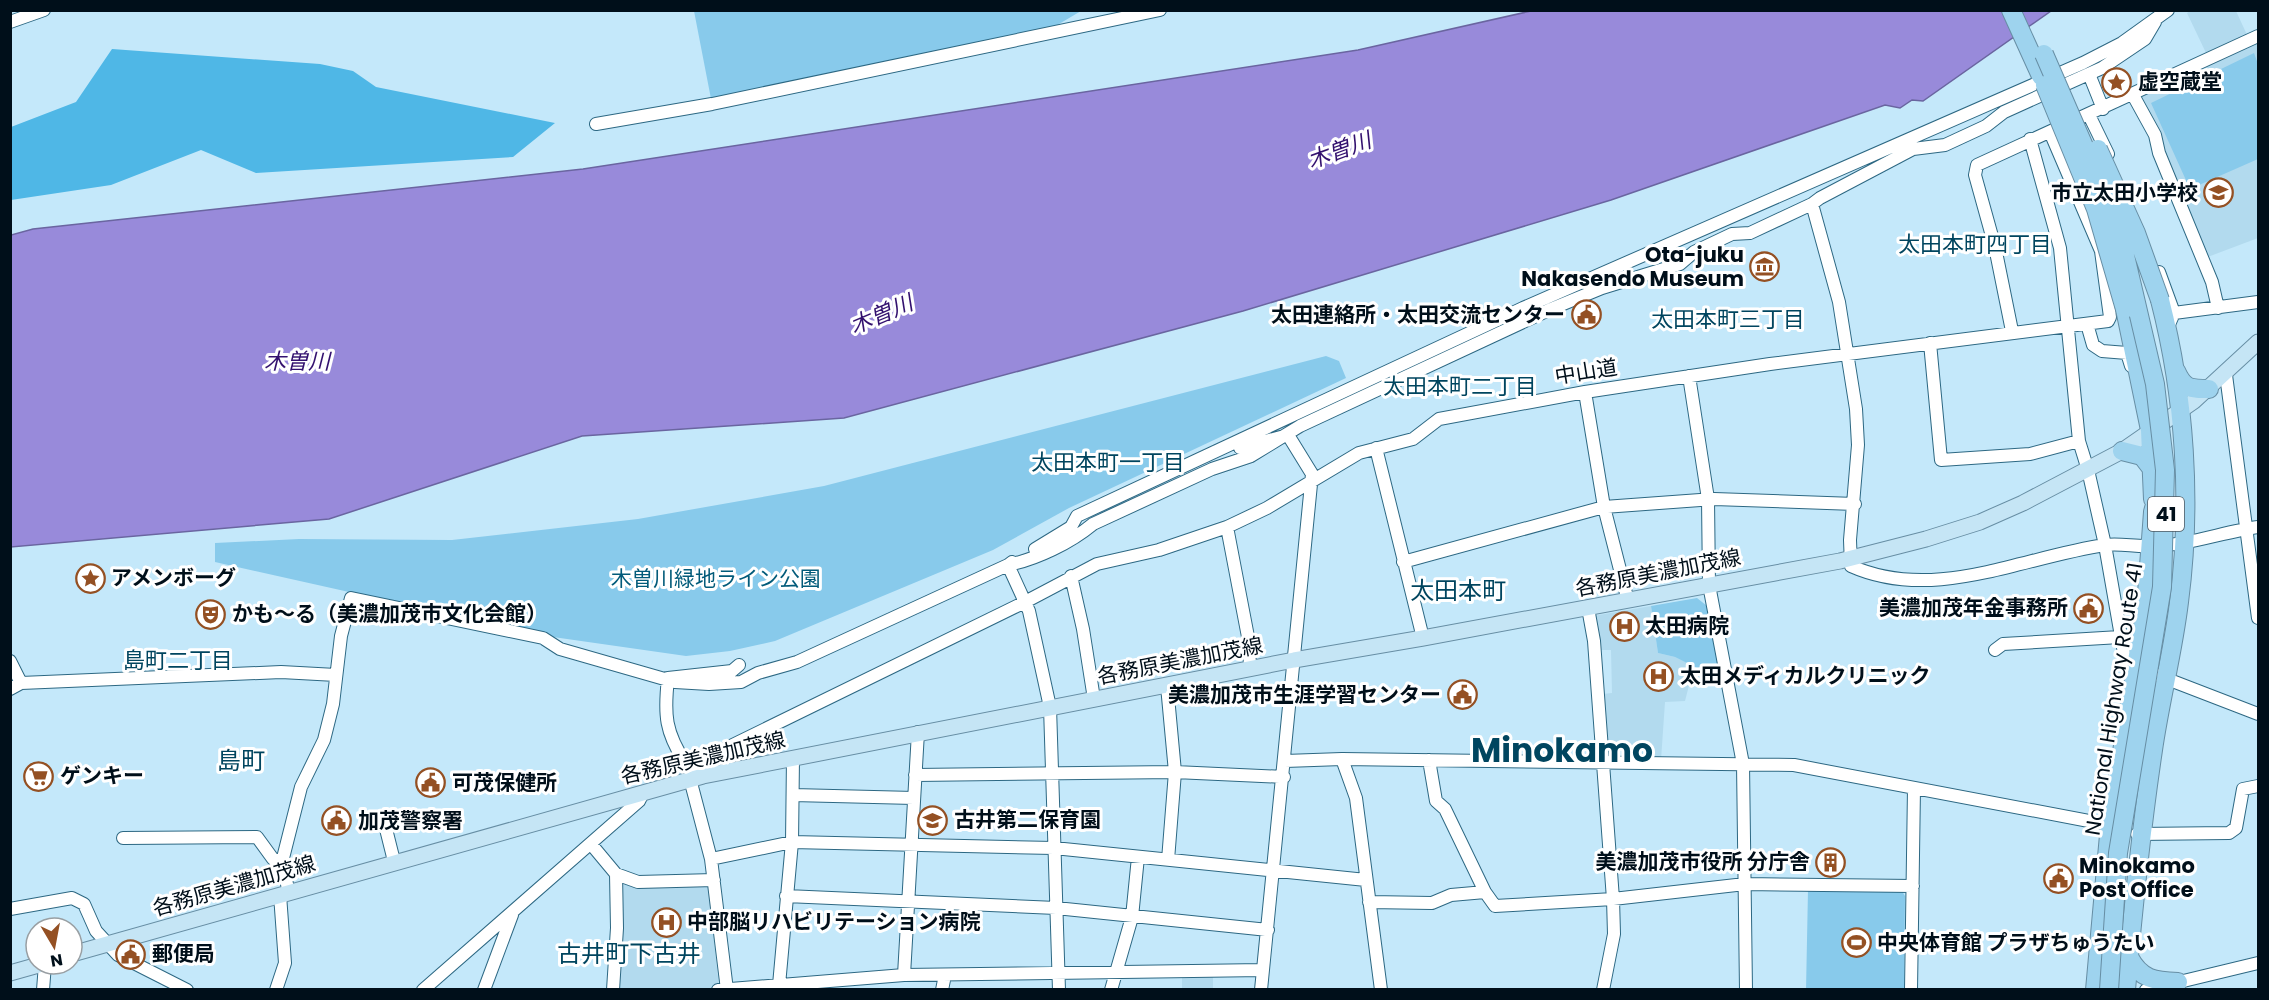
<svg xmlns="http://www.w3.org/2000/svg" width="2269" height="1000" font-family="Poppins,'Noto Sans JP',sans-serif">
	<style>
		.built { fill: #b2daee }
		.green { fill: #88caeb }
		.forest { fill: #4fb7e6 }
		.water { fill: #988ada; stroke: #6a65a0; stroke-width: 1.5 }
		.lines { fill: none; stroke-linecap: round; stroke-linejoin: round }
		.minor-casing { stroke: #2d6883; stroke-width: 14 }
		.major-casing { stroke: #678ea4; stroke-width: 17 }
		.highway-casing { stroke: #678ea4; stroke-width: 20 }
		.minor { stroke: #fff; stroke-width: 12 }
		.major { stroke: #c5e5f5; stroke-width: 15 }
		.highway { stroke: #9ed3ee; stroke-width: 18 }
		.highway-bridge-casing { stroke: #678ea4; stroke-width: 20; stroke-linecap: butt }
		.highway-bridge { stroke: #9ed3ee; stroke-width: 18 }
		.labels { text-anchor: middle; stroke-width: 6; stroke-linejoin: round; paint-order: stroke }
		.shield { fill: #fff; stroke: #4c575f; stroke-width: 1.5 }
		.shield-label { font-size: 20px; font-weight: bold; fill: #000f1a }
		.poi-label { font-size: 21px; font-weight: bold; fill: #000f1a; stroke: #fff; text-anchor: start }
		.street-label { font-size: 21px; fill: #000f1a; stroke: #fff }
		.park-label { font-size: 21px; fill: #025b7a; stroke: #fff }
		.water-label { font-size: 22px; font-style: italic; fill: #33116f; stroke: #fff }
		.neighbourhood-label { font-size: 22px; fill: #00455f; stroke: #fff }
		.quarter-label { font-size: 24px; fill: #00455f; stroke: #fff }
		.town-label { font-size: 33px; font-weight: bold; fill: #00455f; stroke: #fff }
	</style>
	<rect width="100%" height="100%" fill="#c4e8fa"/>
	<path class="built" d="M2190,11H2236L2248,37L2207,55L2187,13Z
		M2258,42V238L2205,258L2141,102V96Z
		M1651,606L1658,653L1675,657L1694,666L1685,701L1665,702L1661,760L1629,759V749L1605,750L1603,694L1612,693L1611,650H1600L1593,616Z
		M620,881L708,885L719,986L701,990H618Z
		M1182,973L1213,974V989H1182Z"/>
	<path class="green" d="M694,11H1081L1037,37L712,104Z
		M2254,53L2258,64V159L2190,189L2151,103Z
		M1326,356L1339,361L1346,378L1069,508L993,550L775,641L730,651L686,656L546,636L215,562V543L299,539L452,540L638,519L824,486Z
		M1697,598L1707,606L1719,664L1697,668L1675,657L1658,653L1651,606Z
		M1808,890L1902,891L1905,896L1904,989L1806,990Z"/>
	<path class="forest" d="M112,49L320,64L353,71L376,87L555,123L513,157L256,173L201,150L111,185L11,200V127L76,102Z"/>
	<path class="water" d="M1531,11H2051L1923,101L1912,100L1900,108L1885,105L1611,200L1243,311L844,418L582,436L329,519L11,547V235L33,229L583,169L1358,50Z"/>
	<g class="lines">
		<defs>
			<path id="minor" d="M10,22L44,10
				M2089,74L2103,109
				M2133,95L2155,135L2159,153L2212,282L2218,308
				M2089,115L2108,154
				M596,124L712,104L1160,10
				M2030,139L2060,248L2079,441L2088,470L2105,545L2125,659L2136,667L2258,714
				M1812,204L1839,302L1856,409L1858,445L1850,540L1851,566C1934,603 2022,557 2105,545C2121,543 2135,547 2151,546C2186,546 2223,532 2258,527
				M2159,272L2174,313L2167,329
				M2174,313L2258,302
				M2087,324L2093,345L2102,351L2127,353L2131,366
				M2012,331L1995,247L1975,175L1977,165L2258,36
				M1930,343L1941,460L2030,454L2079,441
				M2226,375L2258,618
				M1689,376L1708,499L1709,585L1743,764L1746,990
				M1585,392L1604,507L1628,601
				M1240,448L1288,435L1312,474L1261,990
				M1376,448L1423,638
				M1227,527L1249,642L1250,669
				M1035,549L1071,527L1077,516L1523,308L2083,63L2122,43L2168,10
				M1012,562L1008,565L1029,611L1050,707L1059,990
				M1403,562L1604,507L1714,499L1855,504
				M1071,576L1083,629L1094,699
				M1588,608L1594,641L1613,899L1614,934L1603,990
				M1995,650L2003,644L2120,637
				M10,661L21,683
				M1167,686L1175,772L1168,860
				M10,689L21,683L281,672L336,675
				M1342,759L1356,798L1381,990
				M1429,760L1436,801L1445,809L1485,892L1495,906L1613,899L1745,884L1913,886
				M1285,761L1342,759L1794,765L2115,826
				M686,764C665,732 664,715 668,678L732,671L739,665
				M915,775L1175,772L1284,777
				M793,795L914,798
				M386,829L394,861
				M2137,834L2229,833L2236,828L2243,789L2258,786
				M123,838L257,837L273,859L282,862
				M591,844L616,874L638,882L714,880
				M711,859L792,842L1054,848L1366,880
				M289,893L282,862L301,787L324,740L333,704L341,636L351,598L543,638L560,649L675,682L709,684L741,682L758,673L797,662L1008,565C1037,559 1070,543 1093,524L1212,469L1251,456L1300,426L1551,309L1602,288L1680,264L1694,252L1732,234L1750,233L1812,204L1820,198L1913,149L1945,145L1986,126L2004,112L2102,68L2145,39L2155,22
				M786,896L1056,908L1268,930
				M1369,902L1432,903L1451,895L1485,892
				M10,909L72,898L84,904L96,931L118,955L187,990
				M904,975L918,732
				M779,985L792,842L793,758
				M43,990L45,964
				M276,990L285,963L280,895
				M423,990L639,801L643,793
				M484,990L512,915
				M613,990L617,928L616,874
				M718,990L904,975L1263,970
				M727,990L711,859L690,779L691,770L700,761L1025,602L1097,564L1159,550L1227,527L1267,508L1359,453L1413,439L1439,419L1585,392L1770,364L2108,321L2110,317L2101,251L2050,132
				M942,990L945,975
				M1111,990L1132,917L1138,857
				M1911,990L1914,788
				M2146,990L2258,963"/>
			<path id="major" d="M72,954L703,776L1294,660L1423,638L1840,561L1926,539L1980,522L2023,503L2122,451L2194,401L2258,342
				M10,973L42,964"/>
			<path id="highway" d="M2011,10L2041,76
				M2125,309L2150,430L2153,499
				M2176,371C2184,389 2190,389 2209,389
				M2122,451L2142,456L2152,469
				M2129,957C2141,980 2155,981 2178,982
				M2095,990L2110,824L2146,607L2153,512L2161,483
				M2126,990C2133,909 2141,830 2153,750C2160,701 2173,652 2179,602C2192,503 2185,397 2160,300"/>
		</defs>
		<use href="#minor" class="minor-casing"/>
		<use href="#major" class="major-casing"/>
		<use href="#highway" class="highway-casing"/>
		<use href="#minor" class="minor"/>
		<use href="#major" class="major"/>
		<use href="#highway" class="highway"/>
		<defs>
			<path id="highway-bridge" d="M2044,54L2112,211L2123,247L2155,384L2165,470L2162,587L2118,853L2109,990
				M2045,85L2096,209L2125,309
				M2098,149L2136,233L2160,300"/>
		</defs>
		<use href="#highway-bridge" class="highway-bridge-casing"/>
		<use href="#highway-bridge" class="highway-bridge"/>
	</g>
	<defs>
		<symbol id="sight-ring" viewBox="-11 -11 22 22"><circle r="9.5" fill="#fff" stroke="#945023" stroke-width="1.5"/><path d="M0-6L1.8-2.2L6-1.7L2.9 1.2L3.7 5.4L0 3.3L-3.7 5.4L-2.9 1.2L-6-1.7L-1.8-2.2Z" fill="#945023"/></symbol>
		<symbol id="school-ring" viewBox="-11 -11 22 22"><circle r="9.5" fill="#fff" stroke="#945023" stroke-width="1.5"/><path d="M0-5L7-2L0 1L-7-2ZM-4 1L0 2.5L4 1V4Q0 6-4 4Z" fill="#945023"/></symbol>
		<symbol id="museum-ring" viewBox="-11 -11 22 22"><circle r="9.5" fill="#fff" stroke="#945023" stroke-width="1.5"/><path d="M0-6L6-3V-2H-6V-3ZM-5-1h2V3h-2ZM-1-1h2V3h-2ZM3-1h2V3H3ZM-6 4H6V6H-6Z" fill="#945023"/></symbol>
		<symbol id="civic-ring" viewBox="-11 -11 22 22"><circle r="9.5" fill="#fff" stroke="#945023" stroke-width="1.5"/><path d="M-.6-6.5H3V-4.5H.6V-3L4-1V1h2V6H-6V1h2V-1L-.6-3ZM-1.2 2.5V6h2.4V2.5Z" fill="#945023"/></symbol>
		<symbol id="theatre-ring" viewBox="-11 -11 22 22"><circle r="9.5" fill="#fff" stroke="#945023" stroke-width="1.5"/><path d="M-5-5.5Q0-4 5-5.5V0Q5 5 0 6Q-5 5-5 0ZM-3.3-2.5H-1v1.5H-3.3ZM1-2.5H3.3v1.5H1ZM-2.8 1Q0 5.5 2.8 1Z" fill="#945023"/></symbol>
		<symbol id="hospital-ring" viewBox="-11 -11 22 22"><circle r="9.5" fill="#fff" stroke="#945023" stroke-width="1.5"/><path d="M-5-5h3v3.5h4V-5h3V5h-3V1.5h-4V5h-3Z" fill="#945023"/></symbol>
		<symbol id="supermarket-ring" viewBox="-11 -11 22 22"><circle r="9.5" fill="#fff" stroke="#945023" stroke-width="1.5"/><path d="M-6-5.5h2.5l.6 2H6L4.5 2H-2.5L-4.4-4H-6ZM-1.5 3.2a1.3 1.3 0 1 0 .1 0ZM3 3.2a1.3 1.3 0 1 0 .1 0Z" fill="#945023"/></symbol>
		<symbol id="building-ring" viewBox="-11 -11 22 22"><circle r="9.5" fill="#fff" stroke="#945023" stroke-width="1.5"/><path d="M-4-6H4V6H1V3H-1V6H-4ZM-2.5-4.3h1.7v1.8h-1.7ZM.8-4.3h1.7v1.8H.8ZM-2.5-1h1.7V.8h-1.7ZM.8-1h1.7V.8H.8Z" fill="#945023"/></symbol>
		<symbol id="stadium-ring" viewBox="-11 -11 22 22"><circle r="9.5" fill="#fff" stroke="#945023" stroke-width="1.5"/><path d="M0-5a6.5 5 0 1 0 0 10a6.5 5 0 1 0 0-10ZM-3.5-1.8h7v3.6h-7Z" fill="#945023"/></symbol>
	</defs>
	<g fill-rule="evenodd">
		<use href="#sight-ring" x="2100" y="66" width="33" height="33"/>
		<use href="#school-ring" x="2202" y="176" width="33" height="33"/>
		<use href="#museum-ring" x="1748" y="250" width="33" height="33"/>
		<use href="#civic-ring" x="1570" y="298" width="33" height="33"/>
		<use href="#sight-ring" x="74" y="562" width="33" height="33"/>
		<use href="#civic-ring" x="2072" y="592" width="33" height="33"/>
		<use href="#theatre-ring" x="194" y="598" width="33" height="33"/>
		<use href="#hospital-ring" x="1608" y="610" width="33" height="33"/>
		<use href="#hospital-ring" x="1642" y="660" width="33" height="33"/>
		<use href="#civic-ring" x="1446" y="678" width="33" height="33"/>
		<use href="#supermarket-ring" x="22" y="760" width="33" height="33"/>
		<use href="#civic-ring" x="414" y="766" width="33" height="33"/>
		<use href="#school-ring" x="916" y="804" width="33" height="33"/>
		<use href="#civic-ring" x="320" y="804" width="33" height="33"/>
		<use href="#building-ring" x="1814" y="846" width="33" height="33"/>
		<use href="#civic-ring" x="2042" y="862" width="33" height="33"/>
		<use href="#hospital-ring" x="650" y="906" width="33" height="33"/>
		<use href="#stadium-ring" x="1840" y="926" width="33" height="33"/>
		<use href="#civic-ring" x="114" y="938" width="33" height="33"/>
	</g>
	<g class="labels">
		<rect class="shield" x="2148" y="497" width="36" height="34" rx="4.5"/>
		<g class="shield-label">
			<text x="2166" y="521">41</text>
		</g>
		<g class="poi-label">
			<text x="2138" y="89">虚空蔵堂</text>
			<text x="2198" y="200" text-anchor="end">市立太田小学校</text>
			<text x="1744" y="262" text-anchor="end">Ota-juku<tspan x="1744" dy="24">Nakasendo Museum</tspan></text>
			<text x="1565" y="322" text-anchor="end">太田連絡所・太田交流センター</text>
			<text x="111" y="585">アメンボーグ</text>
			<text x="2068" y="615" text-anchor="end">美濃加茂年金事務所</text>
			<text x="232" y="621">かも～る（美濃加茂市文化会館）</text>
			<text x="1645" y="633">太田病院</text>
			<text x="1680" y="683">太田メディカルクリニック</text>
			<text x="1441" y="702" text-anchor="end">美濃加茂市生涯学習センター</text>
			<text x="60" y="783">ゲンキー</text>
			<text x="452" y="790">可茂保健所</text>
			<text x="954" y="827">古井第二保育園</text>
			<text x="358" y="828">加茂警察署</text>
			<text x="1810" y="869" text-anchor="end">美濃加茂市役所 分庁舎</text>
			<text x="2079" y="873">Minokamo<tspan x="2079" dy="24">Post Office</tspan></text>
			<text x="687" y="929">中部脳リハビリテーション病院</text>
			<text x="1877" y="950">中央体育館 プラザちゅうたい</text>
			<text x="152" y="961">郵便局</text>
		</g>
		<g class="street-label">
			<text transform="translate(1586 372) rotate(-9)" y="7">中山道</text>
			<text transform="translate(1658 573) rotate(-11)" y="7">各務原美濃加茂線</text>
			<text transform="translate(1180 661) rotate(-11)" y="7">各務原美濃加茂線</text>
			<text transform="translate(2114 699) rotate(-81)" y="7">National Highway Route 41</text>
			<text transform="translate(703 758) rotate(-13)" y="7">各務原美濃加茂線</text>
			<text transform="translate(234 886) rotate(-16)" y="7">各務原美濃加茂線</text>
		</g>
		<g class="park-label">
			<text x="716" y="586">木曽川緑地ライン公園</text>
		</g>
		<g class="water-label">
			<text transform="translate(1339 150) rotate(-20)" y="8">木曽川</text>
			<text transform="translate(881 314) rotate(-23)" y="8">木曽川</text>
			<text x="297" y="369">木曽川</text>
		</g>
		<g class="neighbourhood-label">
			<text x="1975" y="252">太田本町四丁目</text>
			<text x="1728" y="327">太田本町三丁目</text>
			<text x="1460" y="394">太田本町二丁目</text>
			<text x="1108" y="470">太田本町一丁目</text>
			<text x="178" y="668">島町二丁目</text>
		</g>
		<g class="quarter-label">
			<text x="1458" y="599">太田本町</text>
			<text x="241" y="769">島町</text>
			<text x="629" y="962">古井町下古井</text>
		</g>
		<g class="town-label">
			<text x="1562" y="762">Minokamo</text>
		</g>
	</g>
	<rect width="2269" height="1000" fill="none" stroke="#000f1a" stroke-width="24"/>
	<g transform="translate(54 946) rotate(170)"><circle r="28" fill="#ffffff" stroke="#999fa3" stroke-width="1.5"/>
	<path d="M0-4.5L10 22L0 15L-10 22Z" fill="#945023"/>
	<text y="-9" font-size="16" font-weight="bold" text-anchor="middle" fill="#000f1a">N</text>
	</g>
</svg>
